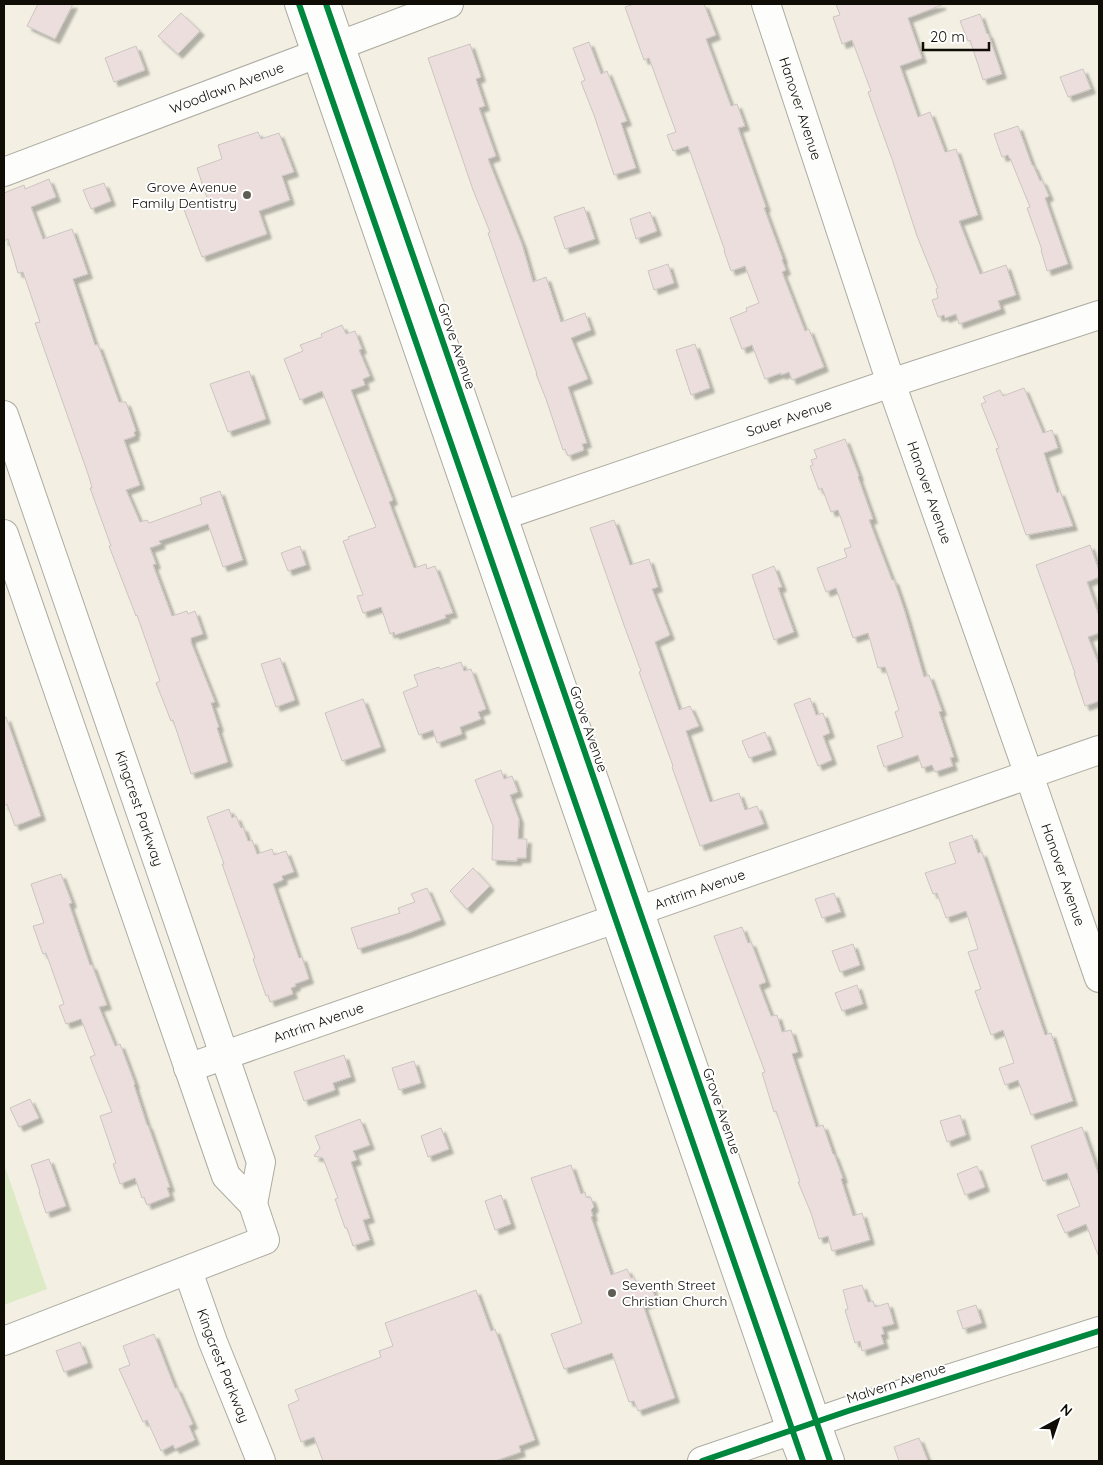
<svg xmlns="http://www.w3.org/2000/svg" width="1103" height="1465" font-family="Quicksand,sans-serif">
	<style>
		.green { fill: #dceac6 }
		.building { fill: #ecdedd; stroke: #cbc5c1; filter: url(#shadow) }
		.lines { fill: none; stroke-linecap: round; stroke-linejoin: round }
		.minor-casing { stroke: #adaba1; stroke-width: 30 }
		.major-casing { stroke: #adaba1; stroke-width: 30 }
		.minor { stroke: #fdfdfb; stroke-width: 28 }
		.major { stroke: #fdfdfb; stroke-width: 28 }
		.cycleway-casing { stroke: #fff; stroke-width: 9 }
		.cycleway { stroke: #00873e; stroke-width: 6 }
		.poi-dot { fill: #5f5c53; stroke: #fff; stroke-width: 2 }
		.labels { text-anchor: middle; stroke-width: 4; stroke-linejoin: round; paint-order: stroke }
		.street-label { font-size: 14px; fill: #0f0d06; stroke: #fff }
		.poi-label { font-size: 14px; fill: #0f0d06; stroke: #fff; text-anchor: end }
	</style>
	<defs>
		<filter id="shadow"><feDropShadow dx="4.5" dy="4.5" stdDeviation="1" flood-color="#0004"/></filter>
	</defs>
	<rect width="100%" height="100%" fill="#f3f0e3"/>
	<path class="green" d="M4,1164L47,1289L4,1305Z"/>
	<path class="building" d="M38,4H73L55,39L27,26Z
		M634,4H704L716,35L706,39L731,106L737,104L745,126L738,128L766,207L764,208L783,259L782,260L786,270L782,272L805,331L809,329L824,367L792,380L789,372L781,375V373L765,379L752,345L742,349L730,318L747,311L746,308L759,303L745,266L731,271L724,251H725L688,146L673,151L667,135L676,132L649,58L644,60L625,7Z
		M836,4H941L942,5L908,18L922,58L900,66L918,117L930,112L945,152L956,149L978,215L959,221L980,274L1006,265L1016,295L998,301L1001,309L959,324L956,314L945,318L944,315L938,317L932,300L938,298L936,289L938,288L917,236L892,159L880,126L868,92L871,91L852,40L842,44L833,17L840,15Z
		M181,13L200,31L178,54L158,36Z
		M980,14L987,34L988,33L1002,74L983,80L970,40L968,41L960,21Z
		M589,42L601,74L607,71L627,121L621,123L636,168L614,175L594,115L581,82L585,80L573,48Z
		M470,44L481,77L476,79L485,106L479,108L496,156L488,159L522,244L533,282L546,277L561,322L585,313L591,330L571,338L588,379L568,387L587,443L582,444L584,450L568,456L565,449L563,450L546,399L536,374H537L488,233L490,232L473,190L428,58Z
		M136,46L145,70L114,82L105,58Z
		M1083,69L1091,89L1068,97L1060,77Z
		M1018,126L1032,165H1033L1040,181L1042,180L1049,196L1045,198L1068,264L1047,271L1041,250H1042L1027,208L1030,207L1010,158H1009L1008,155L1002,157L994,134Z
		M258,132L261,139L279,133L294,172L282,176L290,200L259,211L267,234L202,257L183,207L207,198L197,168L222,159L218,145Z
		M49,179L56,197L31,207L43,239L72,229L81,254L88,274L73,279L95,345H98L119,402H126L136,431L134,432L135,436L124,440L140,485L126,490L140,522L147,520L149,523L202,504L200,498L220,491L243,560L223,567L208,524L159,541L161,544L150,548L156,564L153,565L172,616L187,611L188,614L195,611L203,634L191,638V642L215,702L211,703L219,727L217,728L228,762L191,774L173,720L171,721L156,683L160,681L137,615L136,616L109,546H111L90,488H92L89,477L35,323L40,322L23,272L18,273L8,239L4,241V193L24,185L25,189Z
		M104,183L111,201L91,209L83,190Z
		M584,207L595,239L565,249L554,217Z
		M650,212L657,231L636,239L630,219Z
		M668,264L674,283L654,290L648,271Z
		M342,325L346,334L355,331L362,349L359,350L370,376L363,379L365,385L351,390L393,500L389,502L414,568L426,564L427,569L435,566L453,613L445,615L446,618L395,635L394,632L390,634L381,607L363,613L357,596L363,595L343,541L349,539L348,537L376,527L322,391L300,400L284,359L303,351L300,345L322,337L321,334Z
		M695,344L710,388L691,395L676,350Z
		M249,371L266,419L228,432L210,384Z
		M1024,388L1043,433L1052,430L1058,448L1044,453L1057,493L1060,491L1073,526L1026,535L996,449L999,448L981,404L986,402L983,397L1000,390L1003,396Z
		M845,439L859,476L858,477L873,519L869,520L892,580H894L904,609L924,677L929,675L942,711L939,712L954,757L950,758L953,766L935,772L932,765L922,768L918,755L884,767L877,746L903,737L895,712L899,710L885,667L878,668L868,633L853,638L836,588L826,592L817,568L847,557L844,549L851,547L838,510L831,512L822,488L819,490L810,466L813,465L811,460L817,458L814,450Z
		M614,520L630,565L649,559L658,587L652,589L670,635L655,642L679,710L690,706L699,726L686,731L710,802L739,793L745,810L757,806L764,824L700,846L672,767L673,766L639,672L641,671L625,628L590,528Z
		M1090,545L1099,571V577L1087,582L1099,616V633L1088,637L1099,665V701L1085,706L1074,673H1075L1036,565Z
		M300,546L306,565L288,571L281,553Z
		M774,566L782,587L778,588L794,632L774,640L752,575Z
		M280,658L295,700L276,707L261,664Z
		M461,662L464,671L471,669L486,709L478,712L481,719L460,727L462,734L437,743L433,730L419,735L403,692L418,686L414,675L439,667L440,669Z
		M810,698L816,715L823,713L830,733L823,736L832,760L818,766L794,704Z
		M363,699L381,747L342,761L325,713Z
		M6,717L41,816L15,826L7,804L4,806V718Z
		M765,732L772,750L749,758L742,741Z
		M501,770L504,779L512,776L518,792L510,795L519,819L518,839H527L526,858H517V861L492,860L493,826L475,780Z
		M229,809L232,818L236,816L241,828L243,827L248,841L252,840L257,854L272,849L274,855L286,851L294,872L282,876L283,880L273,884L299,958L302,957L309,979L295,984L296,986L291,988L293,994L270,1002L268,995L266,996L253,959L255,958L222,864H224L207,817Z
		M972,835L978,853L982,852L1045,1035L1051,1033L1073,1101L1031,1115L1018,1080L1005,1085L999,1068L1014,1063L1003,1030L991,1035L975,991L981,989L968,952L978,949L966,911L946,918L937,893L933,894L925,873L956,863L949,843Z
		M473,868L490,886L467,909L450,891Z
		M61,874L72,903L69,904L90,965H92L107,1005L99,1007L115,1046L120,1044L135,1084L134,1085L147,1125H148L170,1187L167,1188L170,1196L147,1205L144,1197L142,1198L135,1178L120,1184L113,1164L116,1163L100,1116L112,1112L90,1057L95,1055L81,1019L66,1024L59,1006L64,1004L46,953L43,954L33,926L44,923L31,884Z
		M427,888L441,920L408,933L358,949L351,928L400,913L398,908L415,902L411,894Z
		M834,893L841,912L822,918L815,899Z
		M742,927L748,943L751,942L766,982L759,985L771,1016L777,1015L782,1032L791,1030L798,1052L792,1054L816,1127L823,1125L833,1154H834L843,1178L841,1179L853,1216L862,1213L870,1240L832,1251L828,1236L819,1239L811,1213L798,1182H800L776,1111L774,1112L762,1073L765,1072L714,936Z
		M853,944L860,965L840,972L832,951Z
		M857,985L863,1004L842,1011L835,993Z
		M344,1055L351,1077L333,1083L335,1090L304,1101L294,1072Z
		M414,1061L421,1083L399,1090L392,1068Z
		M30,1099L39,1118L19,1127L10,1108Z
		M960,1115L966,1135L947,1142L940,1121Z
		M360,1119L370,1145L353,1151L357,1160L351,1162L370,1218L363,1220L370,1240L353,1246L347,1228H345L335,1199L338,1198L323,1158L314,1156L320,1148L315,1136Z
		M1082,1127L1099,1176V1254L1098,1255L1086,1224L1065,1233L1057,1215L1080,1206L1067,1173L1043,1181L1031,1146Z
		M441,1128L449,1149L428,1157L421,1136Z
		M49,1159L66,1206L46,1213L39,1192H40L31,1165Z
		M571,1165L581,1194L585,1192L586,1197L591,1198L594,1207L591,1210L593,1216L591,1217L611,1275L627,1269L631,1278L634,1277L637,1286L650,1282L656,1300L643,1305L675,1398L638,1411L634,1401L629,1402L612,1353L564,1369L551,1334L582,1323L531,1178Z
		M977,1166L985,1187L965,1195L957,1174Z
		M501,1195L511,1224L495,1230L485,1201Z
		M862,1285L868,1302L873,1301L875,1307L888,1303L894,1324L882,1327L884,1334L881,1335L884,1344L862,1351L860,1341L855,1343L845,1310L848,1309L843,1290Z
		M476,1290L491,1331L495,1329L535,1440L519,1446L521,1452L495,1461H323L314,1437L301,1442L288,1405L299,1400L295,1390L381,1357L379,1351L393,1346L385,1323Z
		M976,1305L982,1323L963,1329L957,1311Z
		M154,1334L175,1388H177L193,1424L189,1426L195,1440L175,1449L173,1445L161,1451L147,1420L143,1422L119,1369L130,1365L123,1346Z
		M80,1342L88,1363L64,1372L56,1351Z
		M919,1438L928,1461H899L894,1447Z"/>
	<g class="lines">
		<defs>
			<g id="minor">
				<path d="M299,4L791,1430"/>
				<path d="M326,4L816,1422"/>
				<path id="s1" d="M766,4L891,383L1029,775L1099,978"/>
				<path id="s2" d="M4,172L449,4"/>
				<path id="s3" d="M4,415L261,1162L253,1204"/>
				<path id="s4" d="M487,521L891,383L1099,315"/>
				<path d="M4,534L226,1176L253,1204L265,1240L4,1341"/>
				<path id="s5" d="M188,1068L1099,750"/>
				<path id="s6" d="M188,1271L213,1342L261,1461"/>
			</g>
			<path id="major" d="M816,1422L830,1461
				M791,1430L803,1461
				M702,1461L848,1411L1099,1331"/>
		</defs>
		<use href="#minor" class="minor-casing"/>
		<use href="#major" class="major-casing"/>
		<use href="#minor" class="minor"/>
		<use href="#major" class="major"/>
		<defs>
			<path id="cycleway" d="M299,4L803,1461
				M326,4L830,1461
				M702,1461L848,1411L1099,1331"/>
		</defs>
		<use href="#cycleway" class="cycleway-casing"/>
		<use href="#cycleway" class="cycleway"/>
	</g>
	<g class="poi-dot">
		<circle cx="247" cy="195" r="5"/>
		<circle cx="612" cy="1293" r="5"/>
	</g>
	<g class="labels">
		<g class="street-label">
			<text dy="5" stroke="none"><textPath href="#s2" startOffset="238">Woodlawn Avenue</textPath></text>
			<text dy="5" stroke="none"><textPath href="#s1" startOffset="110">Hanover Avenue</textPath></text>
			<text transform="translate(457 346) rotate(71)" y="5">Grove Avenue</text>
			<text dy="5" stroke="none"><textPath href="#s4" startOffset="319">Sauer Avenue</textPath></text>
			<text dy="5" stroke="none"><textPath href="#s1" startOffset="515">Hanover Avenue</textPath></text>
			<text transform="translate(589 729) rotate(71)" y="5">Grove Avenue</text>
			<text dy="5" stroke="none"><textPath href="#s3" startOffset="416">Kingcrest Parkway</textPath></text>
			<text dy="5" stroke="none"><textPath href="#s1" startOffset="920">Hanover Avenue</textPath></text>
			<text dy="5" stroke="none"><textPath href="#s5" startOffset="542">Antrim Avenue</textPath></text>
			<text dy="5" stroke="none"><textPath href="#s5" startOffset="138">Antrim Avenue</textPath></text>
			<text transform="translate(722 1111) rotate(71)" y="5">Grove Avenue</text>
			<text dy="5" stroke="none"><textPath href="#s6" startOffset="101">Kingcrest Parkway</textPath></text>
			<text transform="translate(896 1383) rotate(-18)" y="5">Malvern Avenue</text>
		</g>
		<g class="poi-label">
			<text x="237" y="192">Grove Avenue<tspan x="237" dy="16">Family Dentistry</tspan></text>
			<text x="622" y="1290" text-anchor="start">Seventh Street<tspan x="622" dy="16">Christian Church</tspan></text>
		</g>
	</g>
	<rect width="1103" height="1465" fill="none" stroke="#0f0d06" stroke-width="10"/>
	<g transform="translate(1058 1420) rotate(40)" stroke="#ffffff" stroke-width="4" paint-order="stroke">
	<path d="M0-4L9 19L0 12L-9 19Z" fill="#0f0d06"/>
	<text y="-8" font-size="14" font-weight="bold" text-anchor="middle" fill="#0f0d06">N</text>
	</g>
	<path d="M923 42v8h66v-8" fill="none" stroke="#0f0d06" stroke-width="2.5"/>
	<text x="930" y="42" font-size="15" fill="#0f0d06" stroke="#ffffff" stroke-width="4" paint-order="stroke">20 m</text>
</svg>
